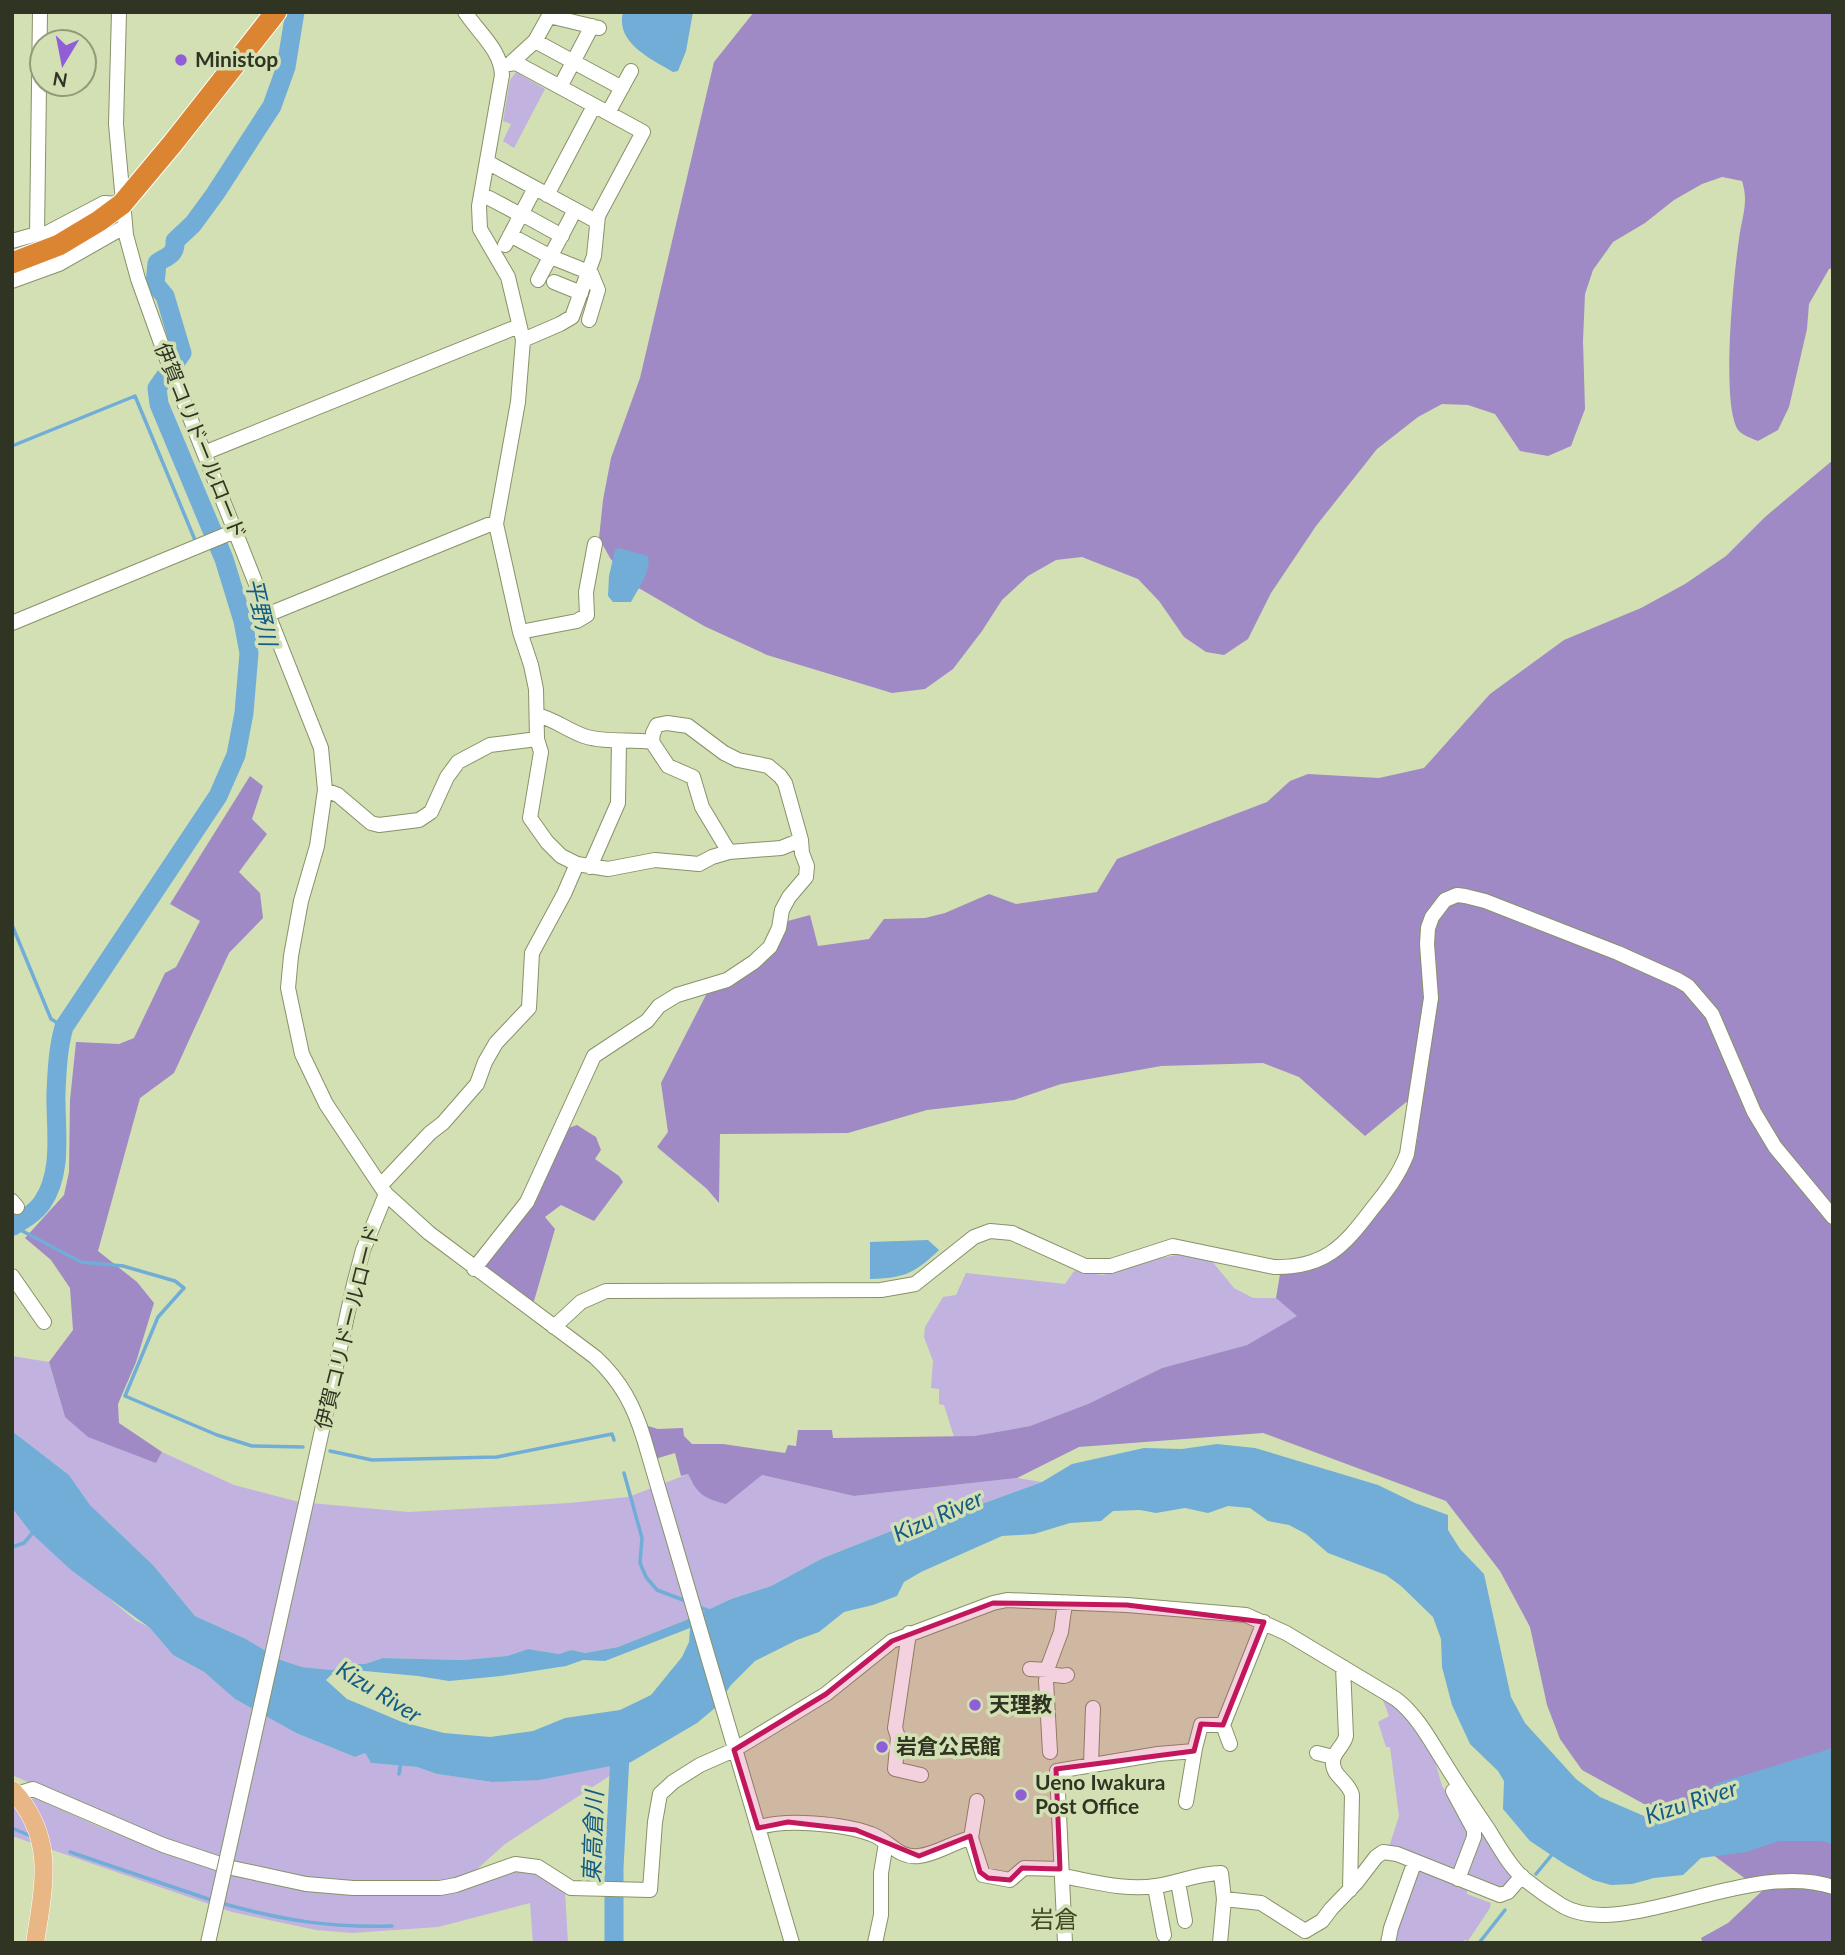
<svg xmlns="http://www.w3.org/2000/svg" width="1845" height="1955" font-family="Lato,'Noto Sans JP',sans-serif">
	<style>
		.green { fill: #c1b2e0 }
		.forest { fill: #9f8ac5 }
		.water { fill: #71add7; fill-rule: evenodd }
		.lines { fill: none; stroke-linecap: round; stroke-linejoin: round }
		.stream { stroke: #71add7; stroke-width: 3.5 }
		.river { stroke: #71add7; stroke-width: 19 }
		.minor-casing { stroke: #879268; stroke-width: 16 }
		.major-casing { stroke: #fff; stroke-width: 19 }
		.highway-casing { stroke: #fff; stroke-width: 23 }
		.minor { stroke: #fff; stroke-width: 14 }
		.major { stroke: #e9b685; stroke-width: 18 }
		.highway { stroke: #db8533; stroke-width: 21 }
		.minor-bridge-casing { stroke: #879268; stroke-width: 16; stroke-linecap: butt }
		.minor-bridge { stroke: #fff; stroke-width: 14 }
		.marked { fill: #c2185b; fill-opacity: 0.2; stroke: #c2185b; stroke-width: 5; stroke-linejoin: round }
		.poi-dot { fill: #905ed7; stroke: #d3e0b3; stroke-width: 2.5 }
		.labels { text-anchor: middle; stroke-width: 7; stroke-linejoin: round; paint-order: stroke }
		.poi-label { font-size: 21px; font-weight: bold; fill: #303423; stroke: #d3e0b3; text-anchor: start }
		.street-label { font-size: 21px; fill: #303423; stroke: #d3e0b3 }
		.water-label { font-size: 23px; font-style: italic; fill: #155b84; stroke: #d3e0b3 }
		.quarter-label { font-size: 24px; fill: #414a23; stroke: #d3e0b3 }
	</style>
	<rect width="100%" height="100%" fill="#d3e0b3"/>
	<path class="green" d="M516,72L545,89L514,148L503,141L511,124L503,121L510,80Z
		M1181,1254L1211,1260L1234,1288L1253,1298H1276L1298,1316L1247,1345L1162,1368L1088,1404L1030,1426L974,1436L954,1437L944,1405L939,1404V1389L931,1388L933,1361L924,1337L925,1327L943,1297L956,1295L966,1273L1065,1284L1074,1271L1103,1275L1157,1259Z
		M12,1356L49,1362L65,1417L156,1463L162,1452L234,1485L299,1502L409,1512L569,1503L628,1497L688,1474L692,1483L762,1475L854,1496L1017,1478L1042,1482L954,1514L899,1528L823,1558L771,1586L731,1599L686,1620L618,1647L585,1653L571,1650L559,1654L528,1649L507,1656L463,1660L383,1658L365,1664H345L332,1670L302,1667L281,1660L246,1639L195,1616L153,1565L90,1505L69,1475L12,1431Z
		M12,1508L31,1533L135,1620L150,1628L173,1655L204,1672L235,1699L296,1733L355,1757L365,1753L371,1763L417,1767L437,1774L492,1782L631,1762L505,1844L475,1871L457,1879L422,1883L310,1880L261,1871L137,1830L12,1775Z
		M1381,1695L1398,1706L1432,1750L1442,1786L1470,1830L1458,1866L1451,1870L1389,1847L1399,1816L1390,1747H1386L1378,1722L1389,1716Z
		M35,1798L102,1828L205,1867L269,1884L317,1892L442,1895L474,1887L513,1870L535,1874L565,1892L568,1943H533L530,1903L438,1927L352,1933L316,1930L232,1912L12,1836V1799L18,1804Z
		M1472,1816L1514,1876L1503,1890L1465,1874Z
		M1420,1871L1467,1889V1894L1491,1903L1490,1908L1468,1941L1464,1940V1943H1391L1415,1877Z"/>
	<path class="forest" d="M754,12H1833V268L1829,269L1809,304L1807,329L1789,407L1778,430L1758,441C1751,438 1744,436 1739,431C1720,408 1734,272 1739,239C1742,216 1749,203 1742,181L1722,177L1702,184L1674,200L1645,223L1613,242L1593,270L1585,294L1583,341L1585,409L1571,446L1548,456L1520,451L1495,414L1468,405L1442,404L1418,417L1377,449L1316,526L1271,593L1248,639L1224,655L1206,652L1184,637L1159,601L1138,579L1082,557L1056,560L1028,576L1002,600L982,631L953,669L925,689L892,693L767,655L704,626L630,583L610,558L599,538L603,500L611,458L640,378L714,62Z
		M1833,460V1943H1703L1701,1938L1728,1923L1762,1891L1644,1804L1582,1770L1560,1739L1547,1705L1530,1627L1500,1571L1446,1501L1263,1433L1079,1447L1017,1478L854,1496L762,1475L726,1504C705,1499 697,1494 688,1474L681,1476L675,1453L655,1459L645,1425L658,1429L683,1428L684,1436L692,1444H723L785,1453L788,1445L796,1446L798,1430H832L833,1438L974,1436L1030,1426L1088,1404L1162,1368L1247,1345L1297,1316L1276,1298L1280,1274C1297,1269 1316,1266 1332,1259C1356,1249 1406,1179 1414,1154C1419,1138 1419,1118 1422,1101L1410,1099L1365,1136L1299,1077L1263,1063L1161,1066L1061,1084L1014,1100L927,1110L848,1133L720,1134L719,1203L707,1189L657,1147L668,1132L661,1083L707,993L729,983L784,922L810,915L818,946L869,939L884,919L925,918L945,913L989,894L1016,904L1097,892L1117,859L1267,802L1290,781L1308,774L1379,778L1424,768L1490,694L1564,640L1641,608L1685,584L1726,556L1765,517Z
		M250,776L263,786L252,819L267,834L239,872L260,893L263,918L229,953L174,1073L140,1098L98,1251L137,1282L154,1303L136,1362L118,1404L119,1423L162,1452L156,1463L88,1437L65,1417L49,1362L73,1330L70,1288L51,1260L25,1238L64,1195L69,1172L70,1100L76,1042L119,1044L134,1038L165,973L176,967L200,921L170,904Z
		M577,1125L596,1137L601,1150L595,1159L619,1176L623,1182L594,1221L561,1205L545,1217L555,1229L534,1301L527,1302L482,1270L563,1130Z"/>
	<path class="water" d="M623,12H693L686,51L678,71L673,72C651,59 615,43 623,12Z
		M618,548L648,556C652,571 638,589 631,602H613L608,596L609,576L615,550Z
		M928,1240L939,1250C914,1274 904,1278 870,1279V1242Z
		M12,1431L69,1475L90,1505L153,1565L195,1616L246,1639L281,1660L302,1667L332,1670L345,1664H365L383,1658L463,1660L507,1656L528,1649L559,1654L571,1650L585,1653L618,1647L686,1620L731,1599L771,1586L823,1558L899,1528L954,1514L1042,1482L1072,1464L1144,1448L1182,1449L1217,1444L1255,1448L1378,1485L1415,1503L1448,1515V1530L1460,1549L1484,1574L1511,1697L1525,1723L1576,1779L1600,1797L1658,1822L1686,1809L1718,1783L1833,1748V1844L1821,1841H1779L1746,1852L1701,1858L1683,1875L1654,1878L1632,1884L1611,1885L1593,1880L1566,1865L1530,1841L1503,1809L1504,1781L1498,1771L1470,1744L1452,1705L1442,1667L1441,1639L1433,1617L1401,1586L1386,1575L1328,1553L1306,1534L1289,1525L1268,1521L1250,1508L1228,1506L1208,1513L1185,1508L1156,1513L1140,1510L1113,1511L1101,1521L1070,1523L1034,1534L1002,1536L921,1572L904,1582L897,1596L873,1605L844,1612L819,1632L797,1640L755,1661L731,1685L715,1708L697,1723L631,1762L539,1780L492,1782L437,1774L417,1767L371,1763L365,1753L355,1757L296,1733L235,1699L204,1672L173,1655L150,1628L71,1570L31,1533L12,1508ZM690,1628L689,1642L682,1657L651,1695L620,1710L565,1718L533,1731L490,1737L444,1733L402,1722L347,1699L326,1680L331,1675L354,1670L418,1676L449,1681L501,1676L566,1666L583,1660L605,1661Z"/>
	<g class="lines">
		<path class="stream" d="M12,446L135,396L195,540
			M12,925L51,1019L64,1027
			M13,1226L81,1262L123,1266L175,1281L184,1288L158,1317L125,1396L217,1435L252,1446L303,1447
			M330,1451L372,1460L497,1457L612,1434L614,1440
			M624,1473L642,1538L640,1563L646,1577L657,1590L686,1601
			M12,1547L24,1543L35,1530
			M696,1606L712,1612
			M399,1774L401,1762
			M12,1828L33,1837
			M70,1852L214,1901
			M1536,1874L1555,1851
			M221,1903C281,1920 330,1928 392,1926
			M1479,1943L1505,1910"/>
		<path class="river" d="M13,1226C23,1220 35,1213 42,1203C64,1171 55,1128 56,1092C57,1070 58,1048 64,1027L218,796L236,755L244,713L249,653L243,621L224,559L159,404L157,388L182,353L165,296L155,284L157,263C166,256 176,256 175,241L193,224L215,194L272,106L286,67L295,12
			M614,1943V1868L621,1737"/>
		<defs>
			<path id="minor" d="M119,12L116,124L126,235L138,279L166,357L321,748L325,790L317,846L301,901L291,956L288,988L302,1054L326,1104L386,1194L429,1233L595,1357C621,1381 634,1406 644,1439L792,1943
				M465,12C478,32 501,50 502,75L479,206L480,229L508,277L523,340L518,402L496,524L520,632L531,665L536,689L537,739L541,752L530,818L547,842L561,856L577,864L608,869L655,860L699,864L712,857L729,852L781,848L801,840
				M535,41L622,88
				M512,62L535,41L549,16L599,28
				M501,65L516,63L643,132L598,216L594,256L572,317L560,324L523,340
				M560,87L592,26
				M608,113L631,71
				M487,162L596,221
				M547,195L594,106
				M489,198L521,215
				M522,214L562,236
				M37,234H45L104,203L122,204
				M510,235L551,257L591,273L598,290L589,320
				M12,241L37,234L40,12
				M505,245L535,188
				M538,280L575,210
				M12,281L59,264L124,227
				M554,282L581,293
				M204,453L519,326
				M269,614L488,525L496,524
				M12,623L235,531
				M520,632L577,621L587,615L586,592L595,544
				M652,742L668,766L693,777L702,807L729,852
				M325,790L338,795L371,823L379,825L419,820L431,812L447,777L458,762L490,745L537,739
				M590,867L618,803L619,741
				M381,1185L430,1133L443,1123L477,1084L485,1062L496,1043L529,1008L532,953L564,894L577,864
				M12,1201L17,1207
				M474,1269L527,1202L594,1056L647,1021L659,1006L677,995L727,980L754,962L770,947L779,928L782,910L789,897L806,877L807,866L802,853L801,840L785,783L780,776L768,766L738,760L724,753L688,726L667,723L657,725L653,733L652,742C629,739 605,743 584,736C567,730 554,719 537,715
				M12,1276L44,1322
				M554,1327L581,1302L606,1291L881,1290L915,1284L974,1237L990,1231L1012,1233L1085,1266H1111L1173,1246L1274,1267C1325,1268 1344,1246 1372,1209C1386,1192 1399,1175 1407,1154L1431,998L1427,944L1428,928L1432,917L1445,900L1457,895L1465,896L1485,901L1618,953L1678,980L1688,986L1712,1014L1754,1112L1775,1147L1833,1217
				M308,1494L354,1284L363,1250L386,1194
				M909,1633L895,1728L898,1737L895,1769L921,1775
				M1343,1667L1346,1736C1344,1746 1334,1751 1333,1761C1332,1777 1348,1780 1352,1795L1350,1890
				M1030,1669L1048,1670
				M1047,1674L1064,1676L1067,1675
				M1223,1725L1230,1744
				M1050,1752L1046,1681L1048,1667L1061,1632L1065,1603
				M1317,1753L1333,1757
				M1091,1764L1093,1708
				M1453,1791L1474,1830V1837L1458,1879
				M18,1796L23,1792L33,1789L163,1845L232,1868L306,1884L353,1888H440L456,1885L515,1864L538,1867L571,1888L650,1890L655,1822L660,1794L673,1782L700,1765L734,1750L826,1694L892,1641L993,1603L1007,1600L1127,1605L1246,1615L1286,1633L1396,1699C1417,1715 1430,1740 1444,1762C1458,1785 1473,1807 1488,1829C1498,1845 1508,1864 1522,1877C1534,1887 1548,1897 1561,1905C1623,1943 1749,1858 1833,1887
				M977,1801L971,1838L983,1875L1010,1880L1024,1868L1060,1869
				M1186,1802L1195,1748L1201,1725H1223L1264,1622
				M758,1828C784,1818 844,1824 871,1834C889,1840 898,1859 919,1856C937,1854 953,1842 971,1838
				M1062,1876C1092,1881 1125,1891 1156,1886C1178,1883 1198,1873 1221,1873L1224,1899L1220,1943
				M1178,1882L1185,1921
				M1155,1887L1164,1935
				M1224,1899L1261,1903L1305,1931L1322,1921L1331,1909L1356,1883L1376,1857L1383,1852L1397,1854L1500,1895L1508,1892L1522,1876
				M875,1943L881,1915V1873L886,1843
				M1065,1943L1057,1771L1158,1754L1194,1751
				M1388,1943L1391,1928L1415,1861"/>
			<path id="major" d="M12,1790C56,1837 44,1885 35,1943"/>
			<path id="highway" d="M12,263L59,245L99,221L122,204L173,143L276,12"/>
		</defs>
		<use href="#minor" class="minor-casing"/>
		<use href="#major" class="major-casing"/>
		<use href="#highway" class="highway-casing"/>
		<use href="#minor" class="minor"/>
		<use href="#major" class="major"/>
		<use href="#highway" class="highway"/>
		<defs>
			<path id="minor-bridge" d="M208,1943L308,1494"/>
		</defs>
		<use href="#minor-bridge" class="minor-bridge-casing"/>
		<use href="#minor-bridge" class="minor-bridge"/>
	</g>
	<path class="marked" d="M993,1603L1127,1605L1264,1622L1223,1725L1201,1724L1194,1751L1056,1769L1060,1869L1022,1868L1010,1880L988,1878L980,1872L970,1836L919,1856L856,1830L788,1822L758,1828L734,1750L826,1694L892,1641Z"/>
	<g class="poi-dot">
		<circle cx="181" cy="60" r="7"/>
		<circle cx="975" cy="1705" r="7"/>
		<circle cx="882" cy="1747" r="7"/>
		<circle cx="1021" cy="1795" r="7"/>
	</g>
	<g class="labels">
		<g class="poi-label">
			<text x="195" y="67">Ministop</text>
			<text x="989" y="1712">天理教</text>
			<text x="896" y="1754">岩倉公民館</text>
			<text x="1035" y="1790">Ueno Iwakura<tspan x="1035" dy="24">Post Office</tspan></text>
		</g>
		<g class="street-label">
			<text transform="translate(200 441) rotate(68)" y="7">伊賀コリドールロード</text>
			<text transform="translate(348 1327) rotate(-76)" y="7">伊賀コリドールロード</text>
		</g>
		<g class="water-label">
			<text transform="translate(261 612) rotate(77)" y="8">平野川</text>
			<text transform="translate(938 1516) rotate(-24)" y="8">Kizu River</text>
			<text transform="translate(379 1692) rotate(32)" y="8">Kizu River</text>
			<text transform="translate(1691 1802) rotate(-18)" y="8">Kizu River</text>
			<text transform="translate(593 1837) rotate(-88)" y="8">東高倉川</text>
		</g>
		<g class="quarter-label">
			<text x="1054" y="1928">岩倉</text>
		</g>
	</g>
	<rect width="1845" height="1955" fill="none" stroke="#303423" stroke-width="28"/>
	<g transform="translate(63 63) rotate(190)"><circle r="33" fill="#d3e0b3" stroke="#929b79" stroke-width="2"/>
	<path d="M0-5L12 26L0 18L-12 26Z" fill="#905ed7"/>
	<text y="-10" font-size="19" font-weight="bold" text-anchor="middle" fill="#303423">N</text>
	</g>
</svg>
